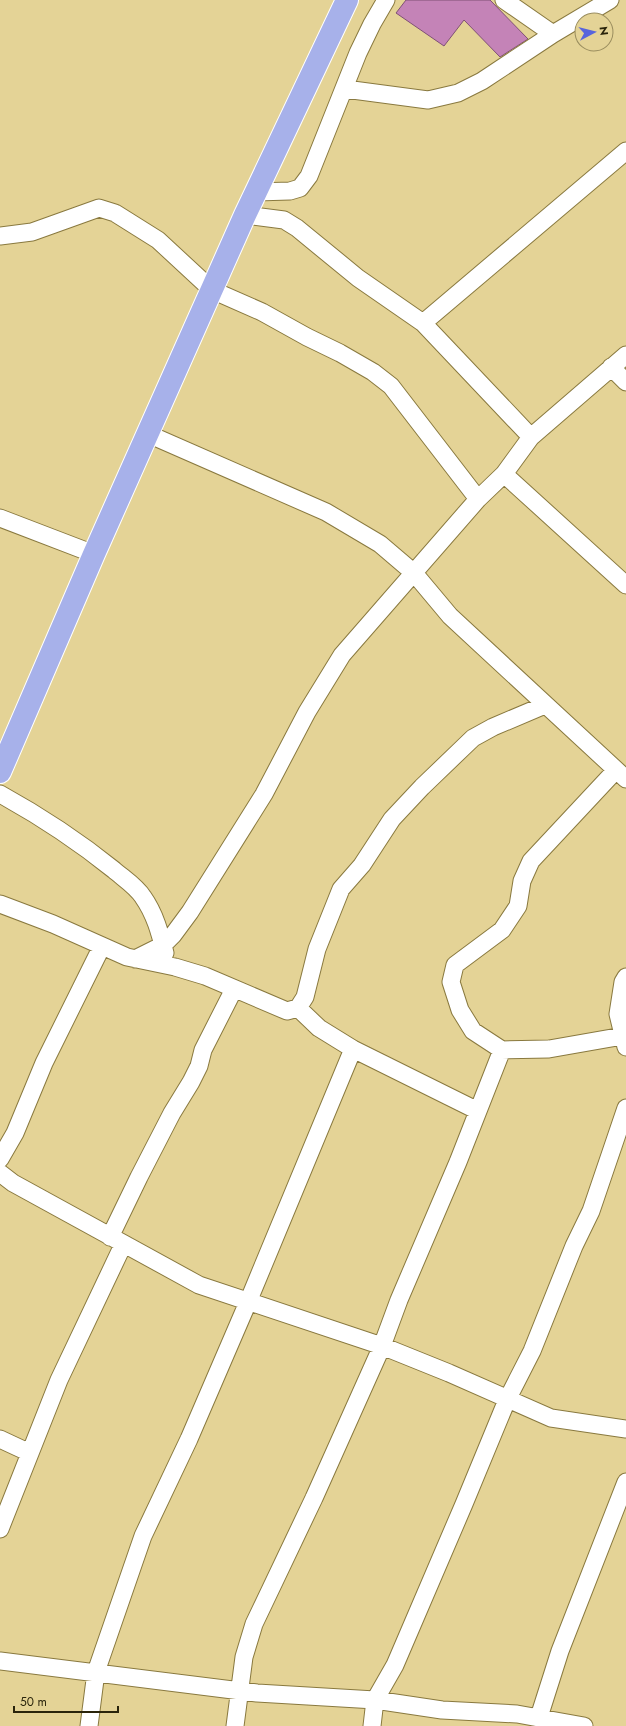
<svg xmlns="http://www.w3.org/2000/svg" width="626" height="1726" font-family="Jost,sans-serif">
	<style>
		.building { fill: #c483b7; stroke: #7f5175 }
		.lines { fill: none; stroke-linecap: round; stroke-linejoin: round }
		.minor-casing { stroke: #89793f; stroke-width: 19 }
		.major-casing { stroke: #fff; stroke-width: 24 }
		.minor { stroke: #fff; stroke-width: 17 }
		.major { stroke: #a7b1ea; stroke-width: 22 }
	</style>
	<rect width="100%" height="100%" fill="#e4d396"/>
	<path class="building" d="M406,0H490L528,39L500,57L464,20L444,46L396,13Z"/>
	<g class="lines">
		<defs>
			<path id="minor" d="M504,0L553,34
				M345,89L428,100L458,93L482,81L553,34L610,0
				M256,192L290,191L300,188L309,176L358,53L372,24L386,0
				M245,215L284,220L297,228L358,278L423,323L531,437
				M0,236L32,232L99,208L115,213L158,240L212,290L262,312L307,337L340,353L373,372L391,386L478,499
				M423,323L626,151
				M611,367L626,382
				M148,434L326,512L380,544L414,573L450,616L626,779
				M504,474L626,585
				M0,518L94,554
				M616,770L531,861L522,881L518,906L502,930L455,965L451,982L460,1010L473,1031L502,1050L549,1049L623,1036
				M0,794C40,816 78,841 114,870C123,878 136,886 143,897C155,914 160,933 165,953
				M0,904L53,924L127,957L175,967L205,976L287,1011L298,1008L305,997L317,949L341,889L362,865L392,819L422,787L473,738L493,727L545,705
				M135,959L163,945L173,935L190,912L264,794L307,712L342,655L478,499L504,474L531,437L626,355
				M626,977L623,982L618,1014L626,1047
				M298,1008L319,1028L353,1049L478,1111
				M0,1159L15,1133L44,1063L102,946
				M0,1173L13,1183L199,1285L382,1346L449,1373L551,1418L626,1429
				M110,1237L139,1177L172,1113L191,1082L199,1066L203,1050L234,989
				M0,1439L30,1453
				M0,1529L59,1380L123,1245
				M0,1661L257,1693L375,1700L442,1710L517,1714L584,1726
				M539,1717L560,1651L626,1482
				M89,1726L96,1672L143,1536L189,1439L248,1302L353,1049
				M235,1726L244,1657L254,1624L314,1498L382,1346L399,1300L458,1162L502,1050
				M372,1726L375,1700L395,1665L464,1504L507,1400L532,1351L574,1246L591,1211L626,1108"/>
			<path id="major" d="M0,772L94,554L245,215L347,0"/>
		</defs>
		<use href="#minor" class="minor-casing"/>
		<use href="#major" class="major-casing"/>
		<use href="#minor" class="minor"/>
		<use href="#major" class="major"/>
	</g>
	<g transform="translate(594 32) rotate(83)"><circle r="19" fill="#e4d396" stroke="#9a8d5e"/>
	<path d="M0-3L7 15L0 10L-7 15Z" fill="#5865dc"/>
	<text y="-6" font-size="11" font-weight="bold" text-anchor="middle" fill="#2a240b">N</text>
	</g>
	<path d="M14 1706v6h104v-6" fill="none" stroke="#2a240b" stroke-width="2"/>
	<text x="20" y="1706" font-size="12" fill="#2a240b" stroke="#e4d396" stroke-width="3" paint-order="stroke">50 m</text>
</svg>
